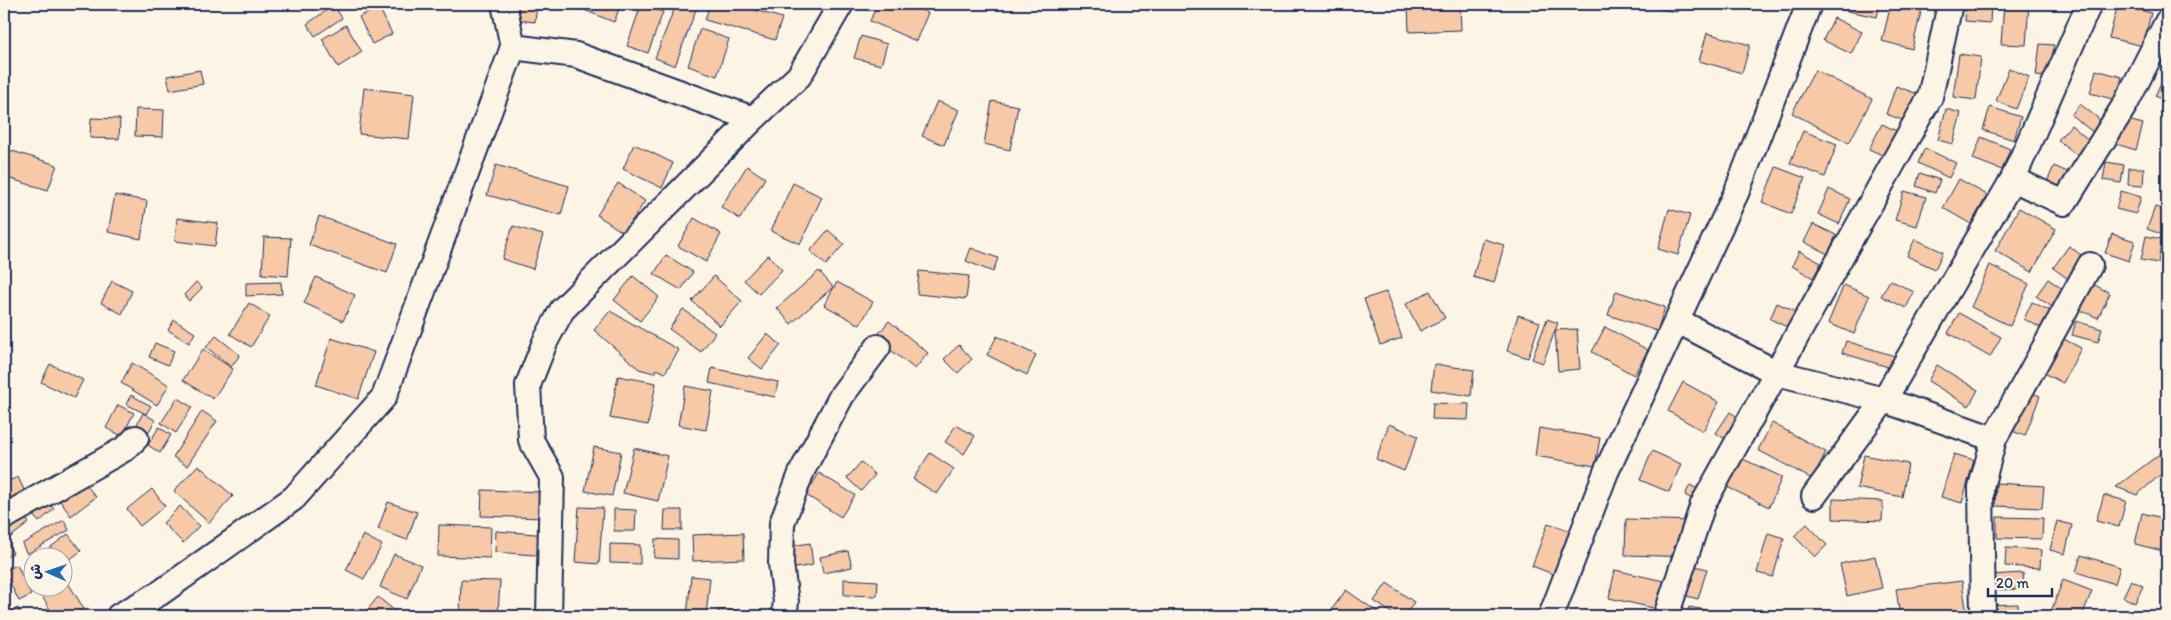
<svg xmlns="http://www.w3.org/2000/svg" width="2171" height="620" font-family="Itim,'Playpen Sans Arabic',sans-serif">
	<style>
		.building { fill: #f7c9a6; stroke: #1b2f5e }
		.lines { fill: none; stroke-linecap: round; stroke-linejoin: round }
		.street-casing { stroke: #1b2f5e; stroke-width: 28 }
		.street { stroke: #fcf5e5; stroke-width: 24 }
	</style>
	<rect width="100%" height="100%" fill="#fcf5e5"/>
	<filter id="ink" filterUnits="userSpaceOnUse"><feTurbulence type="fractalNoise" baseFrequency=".02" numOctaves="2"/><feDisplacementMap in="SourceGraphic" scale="10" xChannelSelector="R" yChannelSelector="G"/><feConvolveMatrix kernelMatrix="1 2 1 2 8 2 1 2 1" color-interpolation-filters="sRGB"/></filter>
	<g filter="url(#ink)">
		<path class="building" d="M511,4H537L535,22L509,19Z
			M587,4H621L614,22L584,10Z
			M676,4H698L675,66L655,58Z
			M710,4H734L782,18L775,40L705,20Z
			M877,4H907L928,13L916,41L870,21Z
			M1408,4H1460L1461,30L1409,32Z
			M1656,4H1679L1677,12L1655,8Z
			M1844,4H1880L1877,17L1843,10Z
			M1891,4H1923L1912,49L1882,41Z
			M1966,4H1991L1990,23L1965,21Z
			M2004,4H2029L2026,45L2001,44Z
			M2118,4L2151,13L2143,46L2109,38Z
			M334,5L342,18L315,36L307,24Z
			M641,5L663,12L648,53L627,46Z
			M379,7L392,34L372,44L359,17Z
			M1834,18L1862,32L1851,54L1823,40Z
			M346,25L362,52L338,67L322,39Z
			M700,29L729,39L717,76L688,66Z
			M1707,33L1750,45L1742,73L1699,61Z
			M861,36L887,44L881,65L854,58Z
			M2040,44L2054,45L2050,77L2036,76Z
			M1959,54L1981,57L1976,100L1953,97Z
			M2009,68L2029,77L2016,109L1996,101Z
			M200,70L203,84L170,90L167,76Z
			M1815,70L1872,99L1849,143L1792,113Z
			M2096,70L2122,77L2116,100L2090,93Z
			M2163,78L2167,80V102L2155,96Z
			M1896,86L1923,96L1913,124L1886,114Z
			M364,88L414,94L409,139L359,134Z
			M937,101L959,110L944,145L922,136Z
			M992,101L1018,106L1010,150L984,144Z
			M2080,104L2103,122L2094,133L2071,115Z
			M1990,107L2021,117L2014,140L1983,130Z
			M136,109L164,110L163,137L135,136Z
			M1946,109L1961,113L1953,144L1938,140Z
			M91,118L120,119L119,139L90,138Z
			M2120,118L2143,124L2136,150L2113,143Z
			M1882,124L1905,135L1893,160L1869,149Z
			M2071,125L2105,154L2093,168L2058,140Z
			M1803,131L1837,144L1825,177L1790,163Z
			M1981,137L2010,149L2002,170L1973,159Z
			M2167,140V162H2163Z
			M634,144L673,163L662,188L623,169Z
			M1925,148L1956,163L1949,178L1918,163Z
			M6,149L57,165L48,190L4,177V157Z
			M2106,162L2124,165L2121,183L2103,180Z
			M496,165L569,186L561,215L487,195Z
			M747,166L765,178L740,219L721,207Z
			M2054,166L2085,180L2075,203L2044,189Z
			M1776,167L1805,178L1791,214L1762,202Z
			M2129,168H2144L2143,186L2128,185Z
			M1920,173L1940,180L1935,193L1916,186Z
			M1959,179L1987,195L1971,224L1943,208Z
			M618,183L645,201L624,233L597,215Z
			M793,183L822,197L800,244L771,231Z
			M1829,189L1850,199L1839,224L1818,214Z
			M1904,191L1926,197L1917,226L1895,220Z
			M2121,191L2141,197L2136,214L2116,209Z
			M115,195L147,201L141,239L108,232Z
			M2155,207L2167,211V236L2147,229Z
			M2019,208L2056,229L2032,272L1995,251Z
			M1669,209L1690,215L1678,255L1658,249Z
			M319,216L397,244L387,273L309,245Z
			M177,218L218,223L215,246L175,241Z
			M694,218L721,234L706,262L678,246Z
			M1813,224L1836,235L1828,254L1804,242Z
			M513,226L543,235L533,269L502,259Z
			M828,230L844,244L826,265L810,251Z
			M2112,234L2135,241L2129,261L2105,253Z
			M2146,236L2162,239L2158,263L2141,260Z
			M264,237L291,238L288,276L262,274Z
			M1484,239L1504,245L1494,283L1473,277Z
			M1915,239L1943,252L1935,269L1907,256Z
			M2069,246L2095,265L2079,287L2053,268Z
			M971,248L998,258L993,272L966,261Z
			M1799,251L1821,263L1813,278L1792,266Z
			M666,255L693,272L681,290L654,274Z
			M768,255L782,270L759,294L744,280Z
			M1990,265L2029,284L2010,326L1971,307Z
			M819,271L833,287L791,324L777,308Z
			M919,271L969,276L966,299L917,294Z
			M633,276L659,297L640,321L614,300Z
			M714,276L742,301L720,326L692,301Z
			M316,277L355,295L343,321L304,303Z
			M2048,279L2067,292L2055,309L2036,296Z
			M1890,280L1914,292L1906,308L1881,296Z
			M112,281L132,291L122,314L101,303Z
			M196,282L202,288L189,301L184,295Z
			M281,282L282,294L246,296V283Z
			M837,282L873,302L860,325L824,305Z
			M2089,282L2110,293L2098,318L2076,308Z
			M1844,285L1869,296L1854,334L1828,323Z
			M1430,291L1445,318L1420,331L1406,304Z
			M1616,291L1665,307L1657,331L1608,315Z
			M1386,292L1402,338L1380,345L1364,299Z
			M2032,302L2051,311L2043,329L2024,319Z
			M249,303L270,316L251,347L230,334Z
			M1777,303L1803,315L1796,331L1770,319Z
			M683,309L715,333L701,352L669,329Z
			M610,311L679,350L665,373L657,369L654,373L639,369L594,330Z
			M1959,313L2001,337L1990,357L1948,333Z
			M1518,315L1540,322L1528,358L1507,351Z
			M1547,319L1558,323L1543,363L1532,359Z
			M174,320L195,333L189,343L168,330Z
			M889,321L928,353L915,369L875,338Z
			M2076,321L2102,329L2098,342L2072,335Z
			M1605,327L1648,350L1634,375L1592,352Z
			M1577,329L1580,369L1558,371L1555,330Z
			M767,334L781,345L762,369L748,358Z
			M2056,335L2081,348L2063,383L2038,370Z
			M216,336L240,355L231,367L206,347Z
			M997,336L1036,355L1027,375L987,355Z
			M331,338L374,352L358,399L316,385Z
			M1846,341L1898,357L1895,369L1842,353Z
			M155,343L174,351L168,365L149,357Z
			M959,345L972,359L958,373L944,359Z
			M203,349L233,369L213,399L183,380Z
			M132,363L169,385L157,405L121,383Z
			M50,364L83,380L74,398L41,382Z
			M1434,364L1474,370L1471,396L1431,390Z
			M1937,365L1978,390L1969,406L1928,381Z
			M712,368L778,382L775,397L709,383Z
			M618,376L656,383L648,425L610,418Z
			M1683,382L1719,402L1703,431L1668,411Z
			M685,386L713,391L706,430L678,425Z
			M2022,389L2040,396L2025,436L2007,429Z
			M131,395L151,406L146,414L126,404Z
			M177,398L192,407L176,433L161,423Z
			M1433,403L1469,404L1468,420L1432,419Z
			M118,405L134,413L122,436L106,428Z
			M202,411L217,421L187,466L173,457Z
			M1730,412L1745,422L1731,443L1716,433Z
			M143,413L155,420L146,437L134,430Z
			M1772,423L1826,452L1812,479L1758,450Z
			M1389,424L1418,436L1404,471L1376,459Z
			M956,425L975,436L964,454L945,442Z
			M159,427L171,435L160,453L148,445Z
			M1539,428L1600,438L1595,466L1535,456Z
			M594,447L621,452L612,496L585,491Z
			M634,448L668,456L658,501L623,493Z
			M1719,448L1782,477L1769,507L1706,477Z
			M1652,451L1681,464L1669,492L1640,480Z
			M930,453L954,469L937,494L913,479Z
			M2161,453L2167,461V469L2137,495L2116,487Z
			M1954,454L1974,460L1962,503L1941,497Z
			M1864,455L1908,464L1902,497L1857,488Z
			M861,462L875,475L861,491L847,478Z
			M198,465L233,496L209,523L174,491Z
			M819,473L855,495L841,517L806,495Z
			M18,477L25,492L4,501V483Z
			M84,482L96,497L71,516L60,501Z
			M1996,483L2044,486L2042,508L1995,506Z
			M1690,485L1703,492L1697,502L1685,495Z
			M152,489L165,506L140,526L127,509Z
			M482,490L545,492L544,518L481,516Z
			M2104,495L2126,501L2119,527L2096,521Z
			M45,498L54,509L39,522L30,512Z
			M1833,499L1883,501L1882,521L1833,519Z
			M388,502L417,512L407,540L378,529Z
			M180,506L199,526L183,543L163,523Z
			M579,507L603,508L599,564L575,562Z
			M614,509L636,510L635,531H614Z
			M20,510L29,523L8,539L4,533V521Z
			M665,510H682V530H664Z
			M2142,513L2167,519V552L2135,544Z
			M1997,517L2043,518L2042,539L1997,538Z
			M1626,519L1695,521L1694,557L1625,555Z
			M64,520L69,530L27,554L22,544Z
			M2057,521L2072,525L2065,554L2050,550Z
			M1548,523L1574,532L1558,576L1532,566Z
			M1807,524L1827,545L1815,557L1794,536Z
			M439,525L491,527L490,558L438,556Z
			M496,531L549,535L547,556L495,552Z
			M743,533L744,559L693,561L692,535Z
			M1768,533L1784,538L1773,577L1757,573Z
			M68,534L81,551L62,565V558H53L47,550Z
			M363,535L382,545L364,579L346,570Z
			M5,538L13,553L4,558V539Z
			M655,539L678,540V559L654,558Z
			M810,543L813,565L790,569L786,547Z
			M610,544L640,545V564L610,563Z
			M2006,548L2041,550L2040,568L2005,566Z
			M848,551L852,567L823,573L820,557Z
			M394,554L421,565L407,599L380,587Z
			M2081,555L2120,567L2115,584L2076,572Z
			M1875,556L1882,588L1847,596L1840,564Z
			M17,565L31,595L19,601L4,571Z
			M1691,565L1707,569L1698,599L1683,595Z
			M1615,570L1668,582L1662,610L1609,598Z
			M62,573L84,609L71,616H54L37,588H62Z
			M2023,573L2024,589L1990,590L1989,575Z
			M691,576L710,578L706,616H687Z
			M844,579L878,581L877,596L844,595Z
			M461,580L500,581L498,616H460Z
			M2063,580L2092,591L2082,616H2054L2050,614Z
			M2131,580L2143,586L2135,603L2123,597Z
			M1962,581L1966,609L1900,616L1896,589Z
			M1387,583L1414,602L1405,616H1396L1374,601Z
			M1346,590L1383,616H1327Z
			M378,597L401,616H362Z
			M2018,604V616H1985V605Z
			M1689,607L1722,613L1721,616H1687Z
			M18,608L22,616H4Z
			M575,610L617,614V616H574Z
			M718,610L749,611L748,616H718Z"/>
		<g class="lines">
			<defs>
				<path id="street" d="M513,47L576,55L753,119
					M2013,179L2064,203L2126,103L2167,22
					M1678,321L1777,373L1884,400L1994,439L2090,265
					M1814,496L1884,400L2013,179L2089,4
					M4,517L126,448L136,438
					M119,616L160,593L294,498L384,397L513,47L504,4
					M549,616L552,477L531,440L528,385L545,342L562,310L753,119L799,76L841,4
					M784,616L786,602L781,564L782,523L802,471L842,395L878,347
					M1551,616L1606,472L1737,191L1809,4
					M1666,616L1703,504L1930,97L1950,4
					M1983,616L1981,487L1994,439"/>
			</defs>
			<use href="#street" class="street-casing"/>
			<use href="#street" class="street"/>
		</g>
	</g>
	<rect width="2171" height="620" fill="none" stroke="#fcf5e5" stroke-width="20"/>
	<rect x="10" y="10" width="2151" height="600" fill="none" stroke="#1b2f5e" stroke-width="2" filter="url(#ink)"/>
	<g transform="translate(48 572) rotate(272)"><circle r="24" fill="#fcf5e5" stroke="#a2a6af"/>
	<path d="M0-4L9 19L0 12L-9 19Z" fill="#1f6fb2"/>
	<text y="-8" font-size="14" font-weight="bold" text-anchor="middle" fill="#1b2f5e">ش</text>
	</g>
	<path d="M1988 588v8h64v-8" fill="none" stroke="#1b2f5e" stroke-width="2.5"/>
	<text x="1996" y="588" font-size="15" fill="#1b2f5e" stroke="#fcf5e5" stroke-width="4" paint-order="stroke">20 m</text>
</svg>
